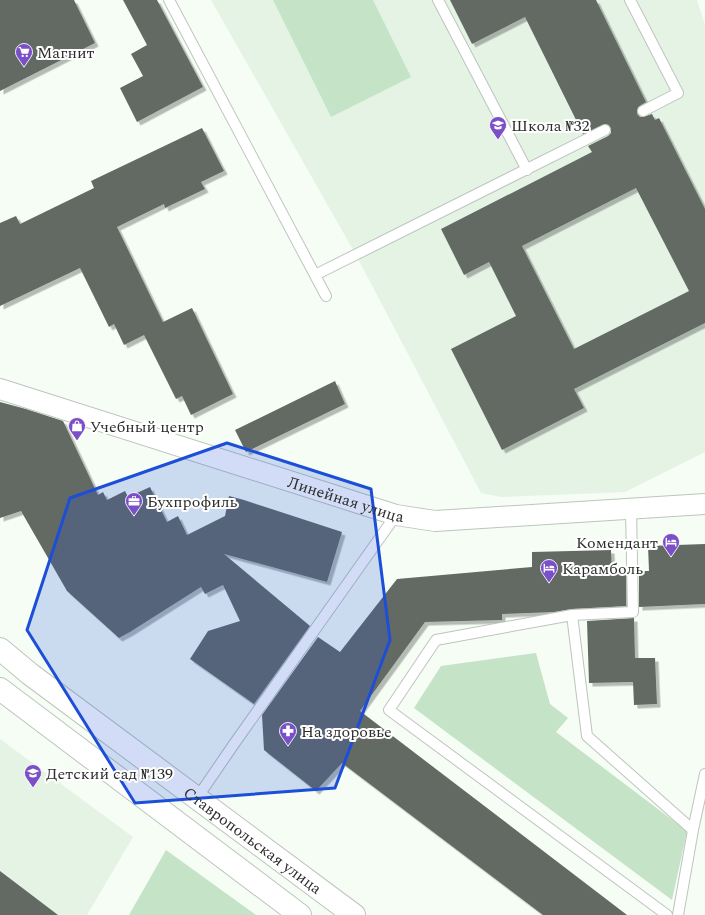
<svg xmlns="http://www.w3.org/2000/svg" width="705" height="915" font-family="Spectral,serif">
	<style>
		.built { fill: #e5f3e5 }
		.green { fill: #c5e4c7 }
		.building { fill: #646b64; fill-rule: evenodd; filter: url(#shadow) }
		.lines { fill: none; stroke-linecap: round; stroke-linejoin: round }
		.lane-casing { stroke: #bdc5be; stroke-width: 12 }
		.street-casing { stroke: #bdc5be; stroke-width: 22 }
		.secondary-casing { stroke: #bdc5be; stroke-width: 24 }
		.primary-casing { stroke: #bdc5be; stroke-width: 24 }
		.lane { stroke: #fff; stroke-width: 10 }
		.street { stroke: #fff; stroke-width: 20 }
		.secondary { stroke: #fff; stroke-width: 22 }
		.primary { stroke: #fff; stroke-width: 22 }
		.marked { fill: #1d4ed8; fill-opacity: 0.2; stroke: #1d4ed8; stroke-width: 3; stroke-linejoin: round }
		.labels { text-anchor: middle; stroke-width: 4; stroke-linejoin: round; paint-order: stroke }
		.poi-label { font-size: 16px; fill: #2b2e2b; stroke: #fff; text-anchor: start }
		.street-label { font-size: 16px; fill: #2b2e2b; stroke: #fff }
	</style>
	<defs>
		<filter id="shadow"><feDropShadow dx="3.5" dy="3.5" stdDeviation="0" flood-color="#0004"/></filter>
	</defs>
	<rect width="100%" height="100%" fill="#f5fdf5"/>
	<path class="built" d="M211,0H697L705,25V452L625,492L501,497L481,493L356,255Z
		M0,739L133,837L87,915H0Z"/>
	<path class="green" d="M273,0H373L411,77L331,117Z
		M536,653L550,704L568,718L556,732L687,831L672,900L414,708L441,666Z
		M166,850L256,915H129Z"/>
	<path class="building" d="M0,0H74L95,43L0,91Z
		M123,0H157L203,87L137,122L120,88L143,76L131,54L147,45Z
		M450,0H596L646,102L638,107L637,111V114L640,117H643L652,114L655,120L659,118L705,209V323L574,389L584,408L502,450L451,349L516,316L489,262L464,275L441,229L592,152L588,146L608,136L611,133V130L609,125L605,124L583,134L525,17L472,44ZM636,188L689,291L574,349L522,246Z
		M202,128L224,171L201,182L205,189L165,208L164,204L117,227L163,322L192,308L233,394L191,415L182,396L176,399L144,335L124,345L114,324L109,327L80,268L0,306V223L16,216L20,224L94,188L91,181Z
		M335,381L345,404L246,452L235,430Z
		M0,402L26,409L63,421L98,495L103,492L107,500L125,491L128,497L150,487L167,522L178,516L187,535L225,516L229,496L244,500L342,532L327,582L224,554L310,626L254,704L190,659L208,631L240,621L223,585L205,594L201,587L130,632L119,638L67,591L21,511L0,518Z
		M705,544V604L639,607V571H649L648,546Z
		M611,550L612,572H626V606L572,609L554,612L502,614V620L425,622L360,711L627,915H543L342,763L316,791L264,750L262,715L318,637L340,652L397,579L532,567V552Z
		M634,618L635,658H655L657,704L634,705L633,682L589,683L587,621Z
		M0,871L58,915H0Z"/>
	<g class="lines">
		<defs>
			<path id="lane" d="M169,0L326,296
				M438,0L527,170
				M630,0L678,93L643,111
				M315,275L605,130
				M572,615L633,612L631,509
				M197,798L234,744L396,515
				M667,915L389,710L436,640L572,615L587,736L693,830
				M678,915L693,830L705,774"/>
			<g id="street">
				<path id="s1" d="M0,389L396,515L435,521L705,504"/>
			</g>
			<path id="secondary" d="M0,689L300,915"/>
			<g id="primary">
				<path id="s2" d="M0,649L30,674L354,915"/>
			</g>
		</defs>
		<use href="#lane" class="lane-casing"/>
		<use href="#street" class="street-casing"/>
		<use href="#secondary" class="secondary-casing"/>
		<use href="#primary" class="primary-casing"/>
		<use href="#lane" class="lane"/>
		<use href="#street" class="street"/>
		<use href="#secondary" class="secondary"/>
		<use href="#primary" class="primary"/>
	</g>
	<path class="marked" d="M227,443L371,489L390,640L335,788L135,803L27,630L70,498Z"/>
	<defs>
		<symbol id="supermarket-pin" viewBox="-11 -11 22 30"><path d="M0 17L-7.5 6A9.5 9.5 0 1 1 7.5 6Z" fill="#7b4fc7" stroke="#fff"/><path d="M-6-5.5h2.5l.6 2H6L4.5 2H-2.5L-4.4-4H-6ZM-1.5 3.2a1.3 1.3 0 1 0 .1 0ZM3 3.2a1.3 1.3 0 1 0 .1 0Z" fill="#fff"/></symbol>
		<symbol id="school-pin" viewBox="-11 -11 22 30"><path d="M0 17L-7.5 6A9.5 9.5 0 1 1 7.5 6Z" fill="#7b4fc7" stroke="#fff"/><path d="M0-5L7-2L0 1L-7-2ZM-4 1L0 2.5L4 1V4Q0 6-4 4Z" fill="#fff"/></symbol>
		<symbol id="shop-pin" viewBox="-11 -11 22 30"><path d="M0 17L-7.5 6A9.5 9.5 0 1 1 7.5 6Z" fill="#7b4fc7" stroke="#fff"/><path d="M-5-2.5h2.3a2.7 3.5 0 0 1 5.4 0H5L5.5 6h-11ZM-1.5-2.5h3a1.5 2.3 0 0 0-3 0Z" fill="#fff"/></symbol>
		<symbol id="office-pin" viewBox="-11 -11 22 30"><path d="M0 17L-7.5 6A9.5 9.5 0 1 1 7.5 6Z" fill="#7b4fc7" stroke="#fff"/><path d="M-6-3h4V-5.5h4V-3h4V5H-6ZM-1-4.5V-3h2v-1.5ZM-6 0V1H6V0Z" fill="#fff"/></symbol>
		<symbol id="hotel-pin" viewBox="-11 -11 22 30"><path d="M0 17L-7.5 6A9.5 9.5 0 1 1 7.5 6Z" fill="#7b4fc7" stroke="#fff"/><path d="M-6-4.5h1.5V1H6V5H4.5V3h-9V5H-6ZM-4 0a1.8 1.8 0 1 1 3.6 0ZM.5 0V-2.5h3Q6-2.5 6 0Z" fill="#fff"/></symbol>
		<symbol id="pharmacy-pin" viewBox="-11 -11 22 30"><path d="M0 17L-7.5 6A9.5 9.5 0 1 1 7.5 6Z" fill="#7b4fc7" stroke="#fff"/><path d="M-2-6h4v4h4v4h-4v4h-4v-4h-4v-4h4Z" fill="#fff"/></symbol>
	</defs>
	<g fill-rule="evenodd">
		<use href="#supermarket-pin" x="14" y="42" width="20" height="27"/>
		<use href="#school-pin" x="488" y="115" width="20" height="27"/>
		<use href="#shop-pin" x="67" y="416" width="20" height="27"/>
		<use href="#office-pin" x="124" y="491" width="20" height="27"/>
		<use href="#hotel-pin" x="661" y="532" width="20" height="27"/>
		<use href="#hotel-pin" x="539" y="558" width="20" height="27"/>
		<use href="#pharmacy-pin" x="278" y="721" width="20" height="27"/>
		<use href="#school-pin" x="23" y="763" width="20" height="27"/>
	</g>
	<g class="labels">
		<g class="poi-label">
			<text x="37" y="58">Магнит</text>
			<text x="511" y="131">Школа №32</text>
			<text x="90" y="432">Учебный центр</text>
			<text x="147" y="507">Бухпрофиль</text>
			<text x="658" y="548" text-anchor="end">Комендант</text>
			<text x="562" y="574">Карамболь</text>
			<text x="301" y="737">На здоровье</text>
			<text x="46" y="779">Детский сад №139</text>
		</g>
		<g class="street-label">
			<text dy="6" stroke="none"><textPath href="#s1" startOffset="363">Линейная улица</textPath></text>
			<text dy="6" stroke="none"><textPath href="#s2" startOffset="317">Ставропольская улица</textPath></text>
		</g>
	</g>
</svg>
